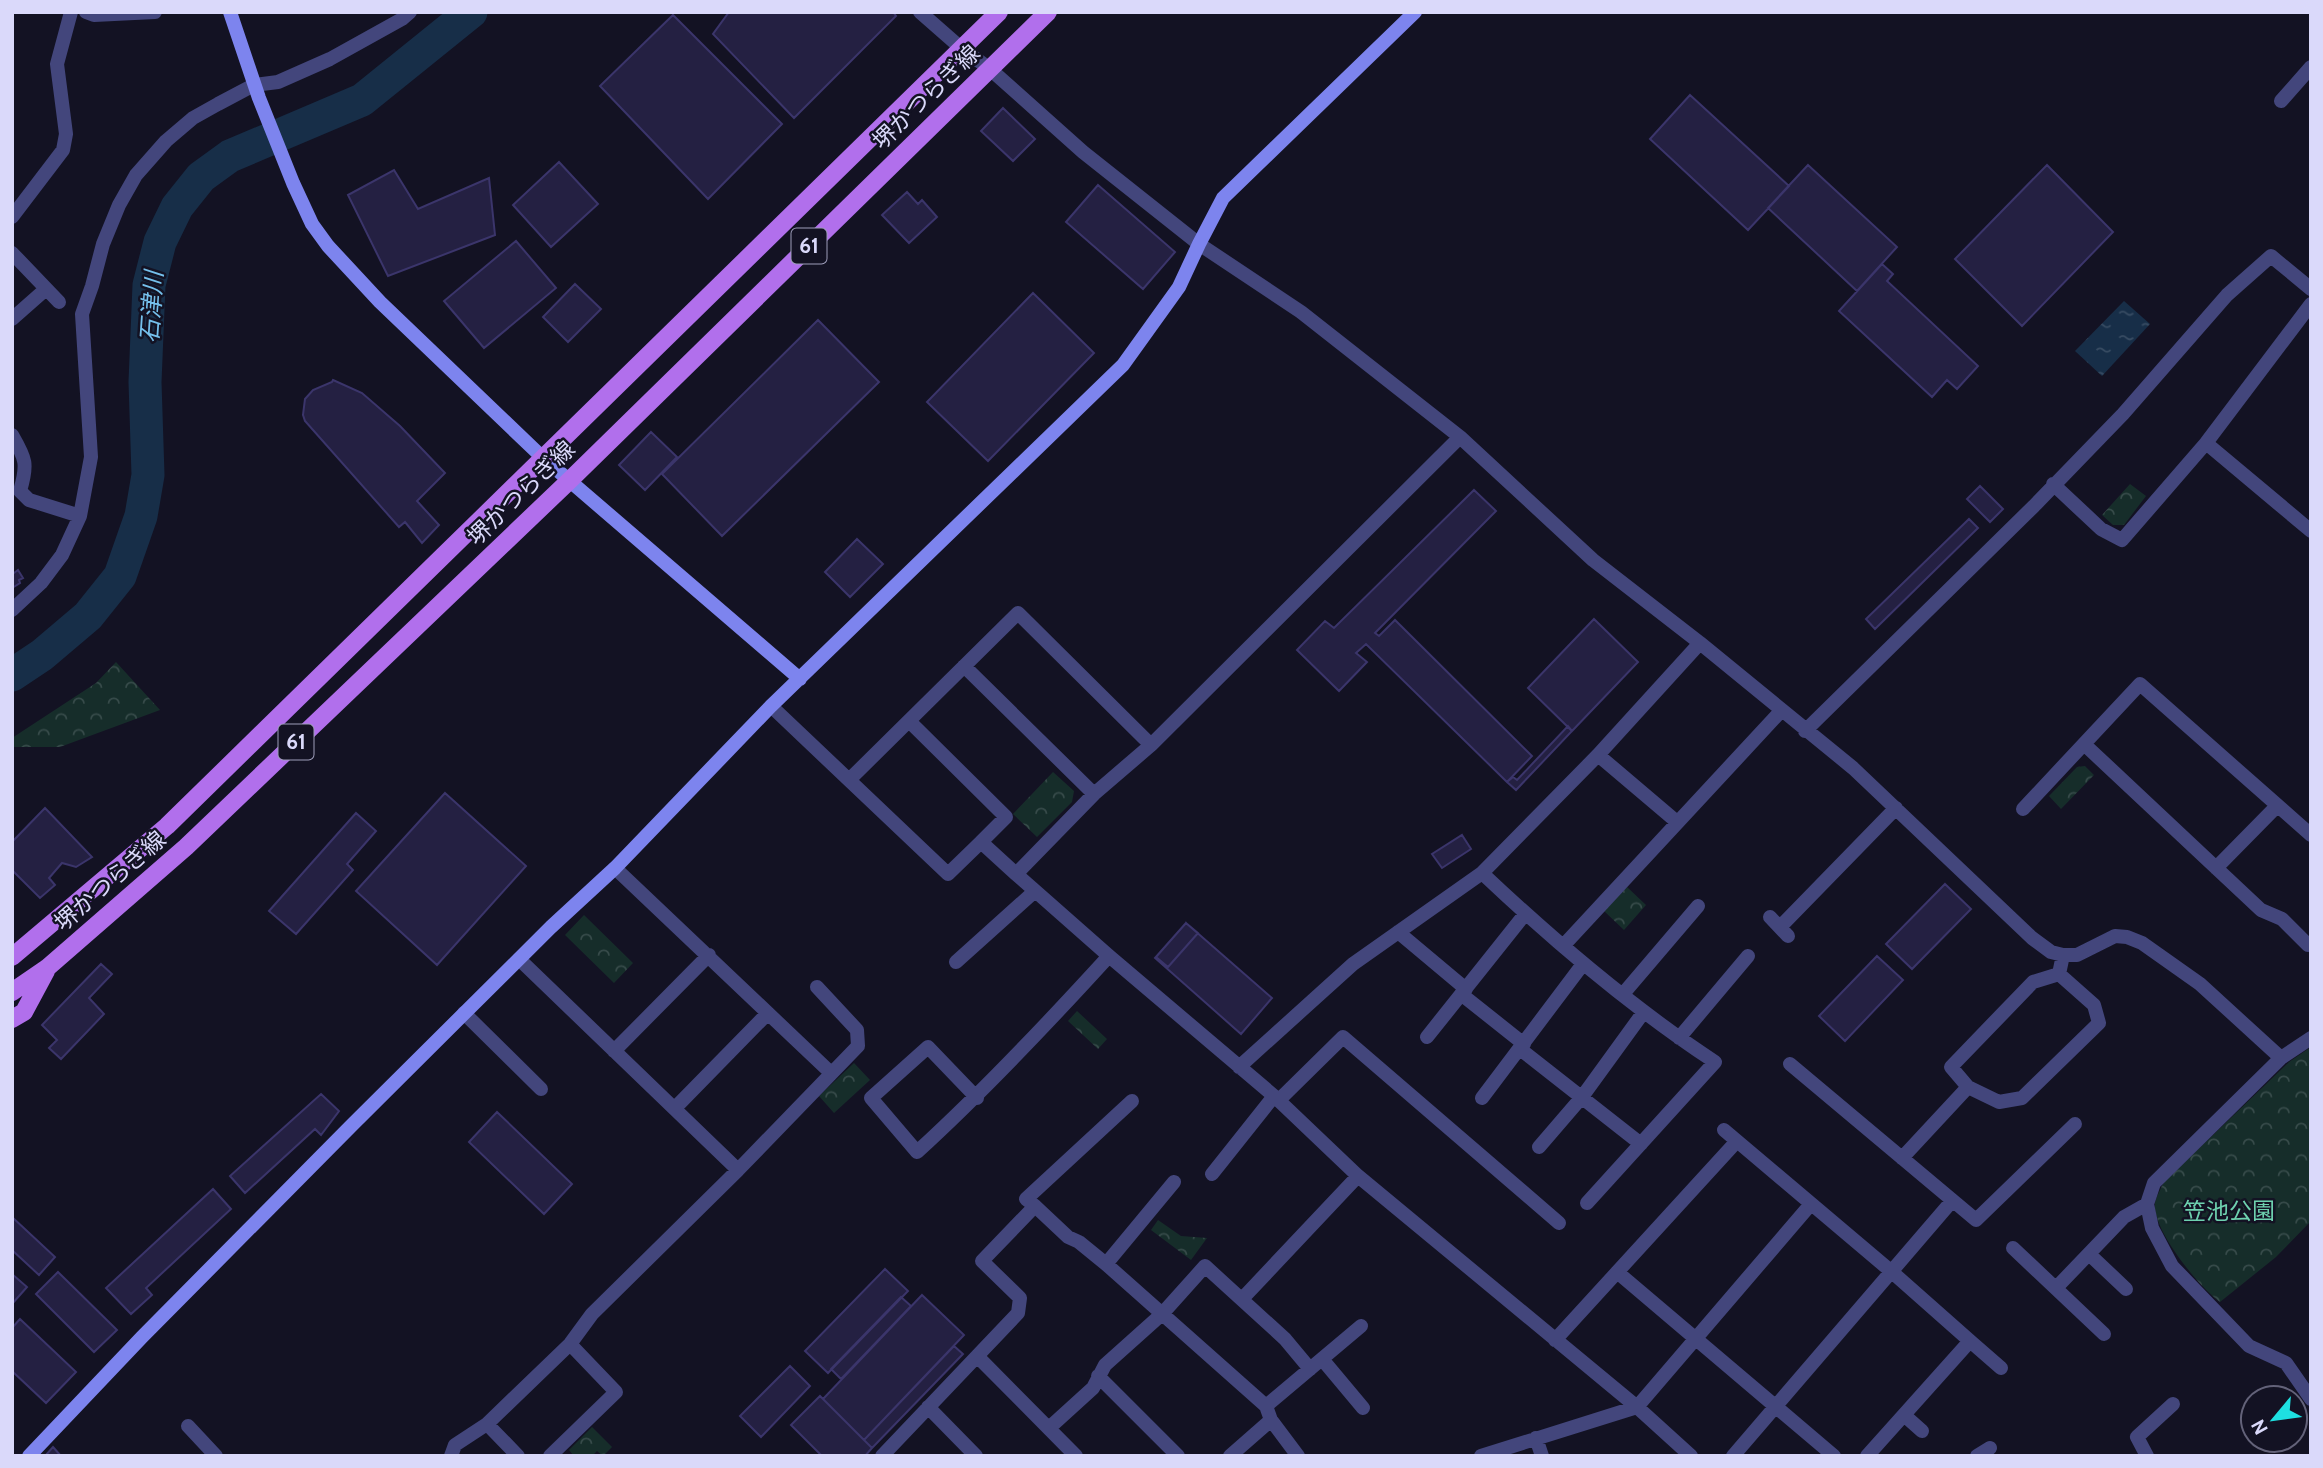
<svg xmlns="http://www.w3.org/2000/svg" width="2323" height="1468" font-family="Cabin,'Noto Sans JP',sans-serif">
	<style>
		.park { fill: url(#park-crowns) }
		.water { fill: url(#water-ripples) }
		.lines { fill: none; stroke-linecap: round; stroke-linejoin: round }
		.river { stroke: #172e48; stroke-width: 33 }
		.building { fill: #242042; stroke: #3b356b; stroke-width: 2 }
		.street { stroke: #43467c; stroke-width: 14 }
		.secondary { stroke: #7d84ee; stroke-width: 14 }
		.primary { stroke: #b16fec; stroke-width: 18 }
		.labels { text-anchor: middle; stroke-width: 5; stroke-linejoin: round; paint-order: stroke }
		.shield { fill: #131223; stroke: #9e9dba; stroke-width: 2 }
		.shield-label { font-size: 21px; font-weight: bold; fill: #dad9fa }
		.street-label { font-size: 23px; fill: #dad9fa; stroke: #131223 }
		.park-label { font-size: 23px; fill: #6ed1af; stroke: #131223 }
		.water-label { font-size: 24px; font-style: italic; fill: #75c0ec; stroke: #131223 }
	</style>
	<defs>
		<pattern id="park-crowns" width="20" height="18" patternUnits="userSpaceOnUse" patternTransform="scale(1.75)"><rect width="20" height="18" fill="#162d2a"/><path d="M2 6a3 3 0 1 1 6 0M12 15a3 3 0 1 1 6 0" fill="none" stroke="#374b4a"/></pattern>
		<pattern id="water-ripples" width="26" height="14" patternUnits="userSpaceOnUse" patternTransform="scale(1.75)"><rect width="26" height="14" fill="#172e48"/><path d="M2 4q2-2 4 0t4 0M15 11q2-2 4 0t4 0" fill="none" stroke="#384c63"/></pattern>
	</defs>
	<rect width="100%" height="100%" fill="#131223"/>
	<path class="park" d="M2130,484L2146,496L2124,525H2113L2102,515Z
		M116,662L160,710L60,747H12V738L96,683Z
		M2085,766L2094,775L2061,809L2049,796L2077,767Z
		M1053,772L1074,791L1072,802L1037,837L1013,814Z
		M1627,887L1646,905L1624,930L1604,911Z
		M584,915L633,963L614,983L565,935Z
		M1077,1011L1107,1039L1098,1049L1068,1021Z
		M2311,1047V1221L2276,1257L2220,1302C2199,1287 2152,1230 2155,1203C2156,1197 2161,1189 2163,1183L2289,1062Z
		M854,1063L870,1080L834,1113L819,1096Z
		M1158,1220L1181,1236L1207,1238L1191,1260L1151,1230Z
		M592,1427L612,1447L603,1456L597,1451L592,1456H574L569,1450Z"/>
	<path class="water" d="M2124,301L2150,324L2102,376L2075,351Z"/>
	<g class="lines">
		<path class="river" d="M12,675L42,655L88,616L120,576L141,516L148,475L145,382L149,285L160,242L177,207L201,177L230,156L362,100L471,12"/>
	</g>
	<path class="building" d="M729,12H893L896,16L794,118L713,34Z
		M673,15L782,124L708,199L600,86Z
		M1690,95L1789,186L1748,230L1650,139Z
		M1003,108L1035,139L1013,161L981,131Z
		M559,162L598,204L551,247L513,205Z
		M1808,165L1897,247L1857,291L1768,208Z
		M2047,165L2113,232L2022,326L1955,259Z
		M394,170L418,209L489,178L495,235L388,276L348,195Z
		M1098,185L1175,252L1143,289L1066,222Z
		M907,192L918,204L922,200L937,217L909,243L882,215Z
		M516,241L556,288L484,348L444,301Z
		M1882,264L1893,274L1887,281L1978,366L1957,389L1947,380L1932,397L1839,311Z
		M575,284L601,309L568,342L543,317Z
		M1033,293L1094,353L988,461L927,402Z
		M818,320L879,382L722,536L662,474Z
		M333,380L362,393L400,426L445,473L417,501L439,525L422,543L405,522L399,527L305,421L303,415L305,399L313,390L332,382Z
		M651,432L677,457L645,490L619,465Z
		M1980,486L2003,509L1990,522L1967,499Z
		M1474,490L1496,511L1375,633L1379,636L1395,620L1532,756L1507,782L1366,644L1356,653L1367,662L1339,691L1297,650L1325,621L1334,628Z
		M1969,519L1978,528L1875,629L1866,619Z
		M857,539L883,564L850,597L825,572Z
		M18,570L23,578L19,580L20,583L12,588V571L14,573Z
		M1594,619L1638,662L1572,731L1528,688Z
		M1568,726L1572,731L1516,790L1507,782L1513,777L1517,780Z
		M445,793L526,866L437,965L356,891Z
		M45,808L92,857L76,867L62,863L49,878L55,885L40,898L12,870V842Z
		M356,813L376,831L347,864L353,870L296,934L269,911Z
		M1462,835L1471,849L1442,868L1432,854Z
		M1945,884L1971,909L1912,969L1886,944Z
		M1186,923L1272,998L1241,1034L1155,958Z
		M1186,923L1198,933L1168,967L1156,957Z
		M1877,956L1903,980L1845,1041L1819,1016Z
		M101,964L112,974L89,998L104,1014L61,1059L49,1048L57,1040L42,1025Z
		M321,1094L339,1111L321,1135L315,1129L245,1193L230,1176Z
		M497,1112L572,1184L544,1214L469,1142Z
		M213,1189L231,1209L146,1288L152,1295L131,1314L106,1288Z
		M12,1217L55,1257L39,1275L12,1250Z
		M885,1269L908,1291L828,1373L805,1351Z
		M58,1272L117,1330L94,1352L36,1294Z
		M12,1274L27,1287L12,1304Z
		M922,1295L964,1335L864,1440L823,1399Z
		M901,1297L911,1306L841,1379L831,1369Z
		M20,1319L76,1372L46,1403L12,1371V1328Z
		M954,1346L963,1354L872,1448L864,1440Z
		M790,1366L810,1386L761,1437L740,1416Z
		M820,1396L872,1448L865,1456H822L791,1425Z
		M53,1447L61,1456H45Z"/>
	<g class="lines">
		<path class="street" d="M86,12L94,15L155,12
			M920,12L961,48L990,69L1083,152L1199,244L1301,312L1460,437L1593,560L1700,643L1853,768L2032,938L2051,952L2063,955H2077L2115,936L2127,937L2142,943L2200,984L2281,1058
			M2281,101L2311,67
			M12,217L63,150L66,134L57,64L71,12
			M12,253L59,302
			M12,319L46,289
			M12,435C26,459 28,464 20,491L29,500L80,516
			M1460,437L1151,745L1094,794L1016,874L1109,956L1274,1096L1358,1176L1637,1407L1691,1456
			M2206,443L2311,531
			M2053,484L2101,529L2122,540L2206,443L2311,304
			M12,610L41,583L62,555L80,516L91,457L82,314L92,286L103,244L119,205L136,175L166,141L193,118L218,104L254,85L278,82L330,59L402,19L410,12
			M964,666L1094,794
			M771,706L948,874L981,842L1016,874
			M909,721L1006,817L981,842
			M1805,731L2034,506L2123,414L2227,295L2271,256L2311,289
			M2084,744L2261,910L2282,919L2308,945
			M1598,755L1677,822
			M849,780L1018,613L1151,745
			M2023,809L2140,684L2311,835
			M615,868L831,1073
			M2216,868L2277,806
			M1482,873C1555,942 1631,1007 1715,1062L1587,1203
			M1770,917L1788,936
			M1780,927L1896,808
			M1398,932L1466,989
			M1563,946L1781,711
			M519,959L738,1170
			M956,962L1035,891
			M2059,974L2033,982L1951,1067L1968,1087L1999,1102L2022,1098L2099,1023L2094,1005L2059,974L2063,955
			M1461,994L1524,1044
			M1623,994L1698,906
			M464,1013L541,1089
			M1427,1037L1525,914
			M1679,1038L1748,956
			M2311,1038L2281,1058L2154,1183L2147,1204L2152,1228L2172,1266L2249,1346L2286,1363L2311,1399
			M1520,1049L1641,1144
			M614,1051L709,955
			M1790,1064L1976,1220L2075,1124
			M1239,1067L1353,964L1482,873L1598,755L1700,643
			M977,1098L928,1047L871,1098L917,1152C985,1090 1047,1024 1109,956
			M1482,1098L1583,964
			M1279,1100L1343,1037L1559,1223
			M675,1108L768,1013
			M1724,1130L1737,1141
			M1539,1147L1582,1097L1643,1013
			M1902,1158L1968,1087
			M1212,1174L1274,1096
			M1035,1206L1068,1237L1079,1242L1106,1264L1266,1406L1271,1420L1298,1456
			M2013,1248L2104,1334
			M2089,1254L2126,1289
			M1106,1264L1174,1182
			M1617,1272L1834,1456
			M2056,1288L2124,1217L2147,1204
			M1242,1299L1358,1176
			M1555,1340L1737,1141L1892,1272L1970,1341L1867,1456
			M1970,1341L2001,1368
			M978,1357L1076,1456
			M1322,1359L1363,1408
			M1098,1376L1178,1456
			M1266,1406L1361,1326
			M928,1407L976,1456
			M1904,1415L1922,1431
			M487,1424L518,1456
			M188,1426L216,1456
			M1049,1428L1093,1388L1105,1365L1162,1314L1205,1266L1285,1339L1310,1369
			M1536,1438L1542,1456
			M451,1456L455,1445L487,1424L570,1344L592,1314L738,1170L858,1046L857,1030L817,987
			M550,1456L616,1392L570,1344
			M882,1456L1018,1313L1020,1298L982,1261L1035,1206L1026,1199L1132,1101
			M1230,1456L1271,1420
			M1481,1456L1637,1407L1811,1204
			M1733,1456L1952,1201
			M1977,1456L1990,1448
			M2147,1456L2137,1437L2173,1404"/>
		<path class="secondary" d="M230,12L259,98L293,183L312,224L328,246L380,302L542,457L800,679
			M29,1456L142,1337L352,1125L551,927L615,868L771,706L1123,365L1179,287L1199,244L1223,198L1415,12"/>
		<path class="primary" d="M12,957L167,826L999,12
			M12,992L47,968L186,847L570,480L1048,12
			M12,1019L24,1012L46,971"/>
	</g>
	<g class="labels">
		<g class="shield">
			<rect x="791.5" y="228.5" width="35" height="35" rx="5"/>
			<rect x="278.5" y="724.5" width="35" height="35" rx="5"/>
		</g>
		<g class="shield-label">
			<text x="809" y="253">61</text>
			<text x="296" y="749">61</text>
		</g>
		<g class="street-label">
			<text transform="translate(926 97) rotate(-44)" y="8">堺かつらぎ線</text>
			<text transform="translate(521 493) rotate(-44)" y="8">堺かつらぎ線</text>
			<text transform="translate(110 881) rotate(-41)" y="8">堺かつらぎ線</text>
		</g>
		<g class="park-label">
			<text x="2229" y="1219">笠池公園</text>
		</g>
		<g class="water-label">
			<text transform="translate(152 307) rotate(-86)" y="8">石津川</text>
		</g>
	</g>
	<rect width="2323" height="1468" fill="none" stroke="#dad9fa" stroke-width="28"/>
	<g transform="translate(2274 1419) rotate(241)"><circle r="33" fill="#131223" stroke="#636279" stroke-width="2"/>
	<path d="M0-5L12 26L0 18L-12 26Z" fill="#1ee0e1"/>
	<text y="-10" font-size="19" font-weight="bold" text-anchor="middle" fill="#dad9fa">N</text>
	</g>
</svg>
